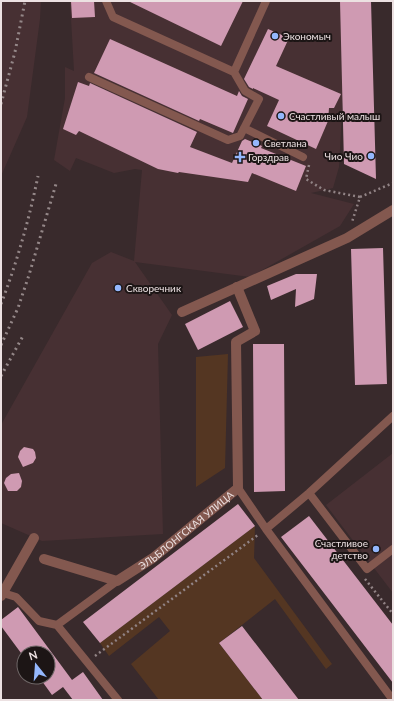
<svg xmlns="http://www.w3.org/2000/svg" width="394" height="701" font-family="Lato,sans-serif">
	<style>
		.built { fill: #473033 }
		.green { fill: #543622 }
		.building { fill: #cf9ab2 }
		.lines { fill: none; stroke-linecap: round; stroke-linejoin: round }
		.path { stroke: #918385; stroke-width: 2.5; stroke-dasharray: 2 3; stroke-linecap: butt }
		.lane { stroke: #83584f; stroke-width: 8 }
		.street { stroke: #83584f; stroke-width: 10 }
		.rail { stroke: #948788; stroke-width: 3; stroke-dasharray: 2 4; stroke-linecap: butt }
		.poi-dot { fill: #94b7fd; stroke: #1c1515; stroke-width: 1.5 }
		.labels { text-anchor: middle; stroke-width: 4; stroke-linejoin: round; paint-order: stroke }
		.poi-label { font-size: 10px; fill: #ece1e2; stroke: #1c1515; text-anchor: start }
		.street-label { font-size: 10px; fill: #ece1e2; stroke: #1c1515 }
	</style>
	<rect width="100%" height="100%" fill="#392a2c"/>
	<path class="built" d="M1,1H41L40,19L27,117L1,176Z
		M70,1H348L339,167L333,188L311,193L354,204L340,226L250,277L135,262L172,315L158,344L163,534L42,541L1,523V425L92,263L111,252L134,261L142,170L135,169L114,173L76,158L70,171L54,160L65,98V67L74,71Z
		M393,453V593L326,505Z"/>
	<path class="green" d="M228,354L225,468L196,487V357Z
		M255,526L254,558L332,664L326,669L275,599L219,643L263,700H159L131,664L170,631L159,617L109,656L100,643Z"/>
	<path class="building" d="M71,1H94L95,17L72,18Z
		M128,1H243L221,46Z
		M340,1H371L376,179L344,164Z
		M268,29L289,38L276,66L341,94L334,108H329L328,121L316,149L267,126L279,100L253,88V89L249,87L244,79Z
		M110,39L237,96L239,91L242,96L248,99L233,133L200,119L199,121L94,73Z
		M78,82L89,86L90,83L197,132L190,147L232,163L242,141L245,139L262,146L261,148L306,166L296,191L252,173L248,182L179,172L178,173L158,169L79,131L76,135L63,129Z
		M383,248L387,384L355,385L351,249Z
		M296,274H317L314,299L295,307L296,289L271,300L267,286Z
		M230,301L243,327L198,350L185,324Z
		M253,344H284L285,491L254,492Z
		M24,447L33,449L35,452L36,458L33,463L23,467L18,457L20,451Z
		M19,473L22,481L21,487L17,491H8L4,483L6,478L11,474Z
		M238,504L255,526L100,643L83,622Z
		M309,516L393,625V683L281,537Z
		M18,607L72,680L83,672L103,700H73L63,687L52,695L39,677H48V653H21L1,626V620Z
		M242,626L299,700H263L219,643Z"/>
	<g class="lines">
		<path class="path" d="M309,165L306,179L324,190L360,197L352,222
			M360,197L393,183
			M365,579L393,614
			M95,656L258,535"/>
		<path class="lane" d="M106,1L113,17L234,72
			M89,77L228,140L240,136L259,99L245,91L234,72L266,1
			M244,128L303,157
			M393,416L309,493L266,529L393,700
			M238,488L266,529
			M309,493L367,569L393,549
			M3,593L16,597L39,621L57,625L118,700
			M57,625L117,581"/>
		<g class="street">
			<path d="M182,312L347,238L393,210"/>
			<path id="s1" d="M44,559L117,581L153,558L238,488L236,342L255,331L237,287"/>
			<path d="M1,596L34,538"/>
		</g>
		<path class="rail" d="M1,104L15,52L25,1
			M1,304C17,262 29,220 38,176
			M1,345L18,308L29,275L56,184
			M1,376L24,334"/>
	</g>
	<g class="poi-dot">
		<circle cx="275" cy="36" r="4"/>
		<circle cx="281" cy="116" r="4"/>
		<circle cx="256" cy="143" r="4"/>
		<circle cx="371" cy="156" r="4"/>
		<path d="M238 151h4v4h4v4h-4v4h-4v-4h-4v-4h4z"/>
		<circle cx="118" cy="288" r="4"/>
		<circle cx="376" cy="549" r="4"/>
	</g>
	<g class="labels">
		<g class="poi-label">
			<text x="283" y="40">Экономыч</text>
			<text x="289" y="120">Счастливый малыш</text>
			<text x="264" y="147">Светлана</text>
			<text x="363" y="160" text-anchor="end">Чио Чио</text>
			<text x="248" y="161">Горздрав</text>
			<text x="126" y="292">Скворечник</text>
			<text x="368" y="547" text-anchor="end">Счастливое<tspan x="368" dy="12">детство</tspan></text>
		</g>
		<g class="street-label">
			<text dy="4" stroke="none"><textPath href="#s1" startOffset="162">ЭЛЬБЛОНГСКАЯ УЛИЦА</textPath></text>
		</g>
	</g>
	<rect width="394" height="701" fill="none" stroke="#ece1e2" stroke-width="4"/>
	<g transform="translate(36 665) rotate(343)"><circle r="19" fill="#1c1515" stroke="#6f6767"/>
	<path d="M0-3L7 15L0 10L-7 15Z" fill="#94b7fd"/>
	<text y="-6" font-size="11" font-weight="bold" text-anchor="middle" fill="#ece1e2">N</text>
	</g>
</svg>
